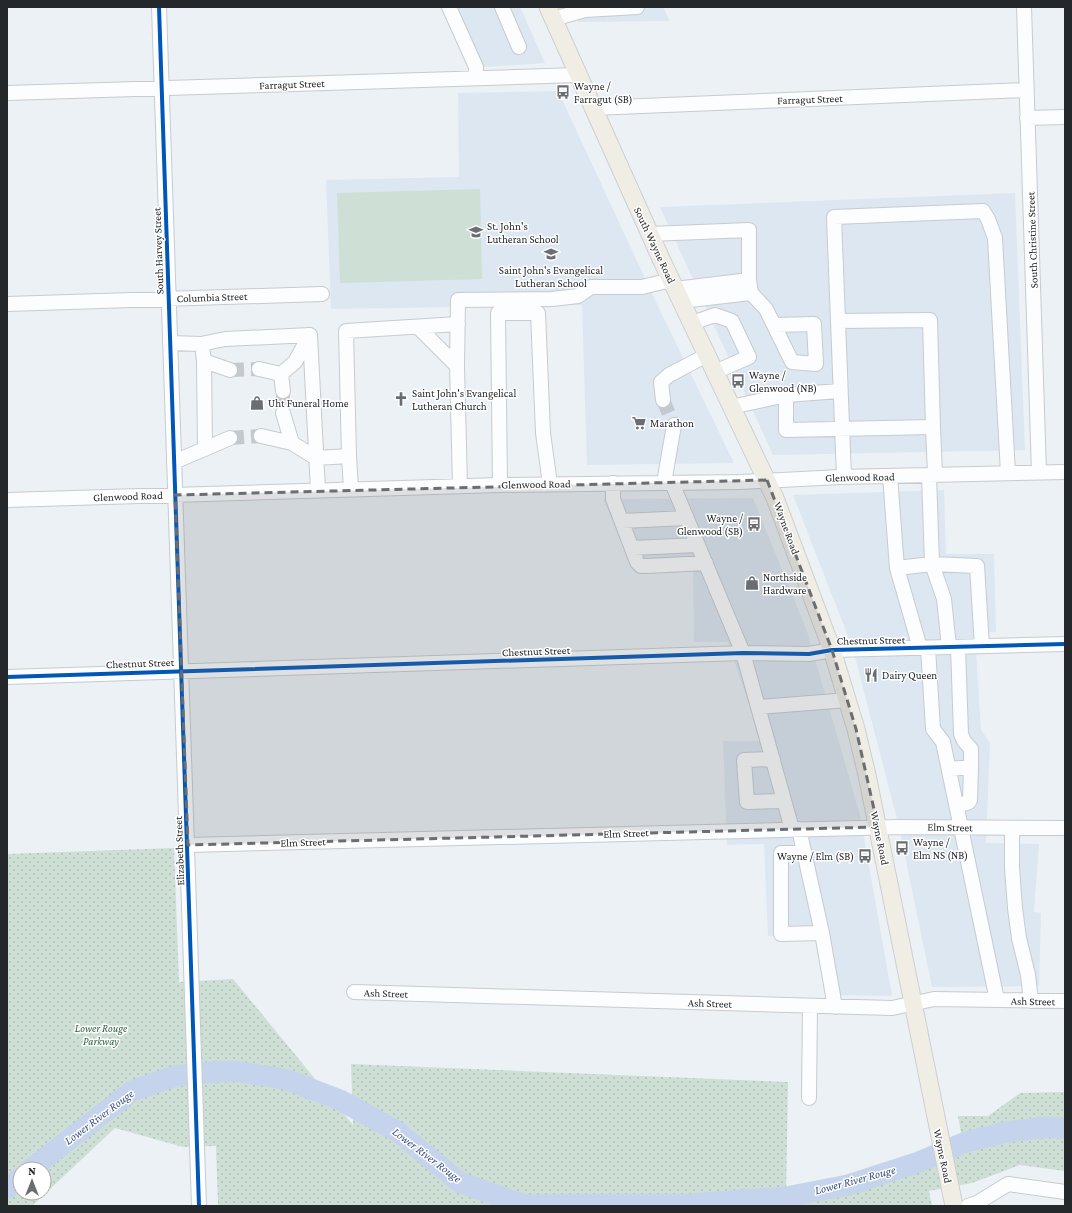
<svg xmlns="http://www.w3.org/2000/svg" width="1072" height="1213" font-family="'Crimson Pro',serif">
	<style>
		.built { fill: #dce7f1 }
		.park { fill: url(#park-dots); fill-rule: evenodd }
		.pitch { fill: #cedfd6 }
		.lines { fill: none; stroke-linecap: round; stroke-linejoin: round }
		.river { stroke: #c5d3ec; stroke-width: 21 }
		.minor-tunnel { stroke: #c4c9cd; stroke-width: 14; stroke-dasharray: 14 7; stroke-linecap: butt }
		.minor-casing { stroke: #c7cbcf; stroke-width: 16 }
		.major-casing { stroke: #cccfd1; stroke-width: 19 }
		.minor { stroke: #fcfdfe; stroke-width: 14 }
		.major { stroke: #f0ede5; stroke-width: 17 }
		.cycleway-casing { stroke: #fff; stroke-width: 6 }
		.cycleway { stroke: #0057b8; stroke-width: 4 }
		.marked { fill: #6a6e72; fill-opacity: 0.2; stroke: #6a6e72; stroke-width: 3; stroke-dasharray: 8 5; stroke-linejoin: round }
		.labels { text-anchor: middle; stroke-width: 3; stroke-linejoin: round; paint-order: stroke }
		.street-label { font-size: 11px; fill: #24282b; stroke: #fff }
		.poi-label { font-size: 11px; fill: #24282b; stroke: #fff; text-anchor: start }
		.park-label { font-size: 11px; font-style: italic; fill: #2f623e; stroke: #fff }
		.water-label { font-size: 12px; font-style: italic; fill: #3a5280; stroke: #fff }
	</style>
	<defs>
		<pattern id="park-dots" width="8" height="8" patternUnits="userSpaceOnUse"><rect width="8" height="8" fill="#cedfd6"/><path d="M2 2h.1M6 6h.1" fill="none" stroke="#b1bfb8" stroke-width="1.8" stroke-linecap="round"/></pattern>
	</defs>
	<rect width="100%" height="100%" fill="#ecf1f6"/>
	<path class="built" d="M442,7H520L545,63L469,68Z
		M571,7H663L670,21L578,22Z
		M558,91L657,304L734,463L587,465L582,305L331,309L326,180L459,177L458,93Z
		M1015,193L1025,450L773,455L660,207Z
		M944,490L946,554H994L996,632L975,633L981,730L990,743L986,843L1039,844L1034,912L1041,913L1039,986L932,987L899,827L853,649L793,495Z
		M753,498L807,631L860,815L892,996L826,995L817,937L768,936L764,844L727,845L723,741H761L728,642H694L693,569L635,572L603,499Z"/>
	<path class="park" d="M174,848L179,982L233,979L353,1125L351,1064L788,1082L786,1197L848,1185L919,1162L963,1143L958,1116H988L1020,1093L1065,1092V1171L1020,1165L972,1183L929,1191L932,1206H218L216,1146L183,1147L115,1128L32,1206H7V854ZM20,1169H44V1193H20Z"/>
	<path class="pitch" d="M480,189L482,279L340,283L337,193Z"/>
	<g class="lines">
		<path class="river" d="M31,1169L132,1091L175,1076L214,1072L235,1071L285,1079L340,1100L398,1132L459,1182L524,1205L691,1204L786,1197L848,1185L919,1162L966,1142L1007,1132L1045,1127L1065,1128
			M7,1188L20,1178"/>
		<path class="minor-tunnel" d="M230,370L259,369
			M283,391V413
			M663,400L674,425
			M230,438L261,436"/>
		<defs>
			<path id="minor" d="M159,7L199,1206
				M449,7L476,67V78
				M502,7L519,47
				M1024,7L1039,472
				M553,19L585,10L637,7
				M7,93L578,75
				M593,108L1026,90
				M1027,118L1065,117
				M650,234L749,230V280
				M675,289L749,280L751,293L681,301
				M751,293L766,309L792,362L816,364L814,324L774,325
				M7,304L322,294
				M838,321L834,217L983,211L988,219L995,238L1008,473
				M692,323L715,315L732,321L749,357L715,372
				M418,327L457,366
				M170,343L201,344L225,339L310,335L318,490
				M203,353L204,361L230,370
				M204,361L205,449
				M259,369L281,374L283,391
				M281,374L295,362L310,335
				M786,395L840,391
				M663,400L661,382L669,375L707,355
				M731,407L786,395V430L933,427L935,475
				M283,413L292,443
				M261,436L292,443L316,458L349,456L346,331L458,324
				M349,456L351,489
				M174,462L230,438
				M890,476L897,568L920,648
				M844,477L838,321L930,320L933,427
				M613,483V499L637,562L641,566H647L706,563
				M664,483L674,425
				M672,483L743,653L792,829
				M500,485L498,313H538L543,433L550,484
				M460,486L457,366L458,300L552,299L578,296L591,287H642L671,280
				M7,500L500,485L740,482L840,477L1065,472
				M622,521L687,518
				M632,548L698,545
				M897,568L932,564L929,475
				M949,647L944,599L932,564L977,566L982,646
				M958,647L961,734L964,741L971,749V767
				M928,648L933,729L943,742L997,1000
				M7,677L743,653L809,654L832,650L1065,644
				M758,707L848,700
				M773,759L744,760L747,802L784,801
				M949,769L971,767L970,800L969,802L957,806
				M1012,828V868L1015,908L1019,938L1028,975L1031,1001
				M799,829L822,933L835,1007
				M188,845L899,827L1065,828
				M805,853H781V934L822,933
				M354,992L892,1008L934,999L1065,1001
				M809,1098L810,1006
				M968,1206L977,1203L1008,1184L1065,1192"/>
			<path id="major" d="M548,7L662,261L775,498L832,650L856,729L867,775L954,1206"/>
		</defs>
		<use href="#minor" class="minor-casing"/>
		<use href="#major" class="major-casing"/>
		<use href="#minor" class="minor"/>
		<use href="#major" class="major"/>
		<defs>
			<path id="cycleway" d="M159,7L199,1206
				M7,677L743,653L809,654L832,650L1065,644"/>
		</defs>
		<use href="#cycleway" class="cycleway-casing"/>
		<use href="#cycleway" class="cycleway"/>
	</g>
	<path class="marked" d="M767,480L832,650L856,729L878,827L188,845L175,495Z"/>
	<defs>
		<symbol id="bus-bare" viewBox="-9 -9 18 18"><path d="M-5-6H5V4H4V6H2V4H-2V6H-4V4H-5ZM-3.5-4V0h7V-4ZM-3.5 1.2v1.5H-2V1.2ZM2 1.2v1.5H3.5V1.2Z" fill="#6a6e72" stroke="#fff" stroke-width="2.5" paint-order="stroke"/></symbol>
		<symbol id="school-bare" viewBox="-9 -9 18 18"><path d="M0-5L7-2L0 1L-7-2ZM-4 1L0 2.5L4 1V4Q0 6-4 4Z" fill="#6a6e72" stroke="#fff" stroke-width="2.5" paint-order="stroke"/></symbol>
		<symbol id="church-bare" viewBox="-9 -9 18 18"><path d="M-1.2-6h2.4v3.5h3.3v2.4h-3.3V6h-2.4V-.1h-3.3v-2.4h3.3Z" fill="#6a6e72" stroke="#fff" stroke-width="2.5" paint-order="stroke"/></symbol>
		<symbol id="shop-bare" viewBox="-9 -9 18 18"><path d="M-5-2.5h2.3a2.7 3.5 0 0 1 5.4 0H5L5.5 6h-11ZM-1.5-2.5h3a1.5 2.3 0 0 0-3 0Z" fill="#6a6e72" stroke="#fff" stroke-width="2.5" paint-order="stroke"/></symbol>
		<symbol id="supermarket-bare" viewBox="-9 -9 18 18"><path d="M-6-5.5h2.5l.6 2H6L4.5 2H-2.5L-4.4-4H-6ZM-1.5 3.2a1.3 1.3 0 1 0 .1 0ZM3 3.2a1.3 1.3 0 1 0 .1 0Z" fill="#6a6e72" stroke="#fff" stroke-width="2.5" paint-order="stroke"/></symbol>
		<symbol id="restaurant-bare" viewBox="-9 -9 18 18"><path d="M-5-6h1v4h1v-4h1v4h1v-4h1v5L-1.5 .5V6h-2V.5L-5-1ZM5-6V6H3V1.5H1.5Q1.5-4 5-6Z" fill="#6a6e72" stroke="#fff" stroke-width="2.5" paint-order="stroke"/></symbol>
	</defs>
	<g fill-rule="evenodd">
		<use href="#bus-bare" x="553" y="82" width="20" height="20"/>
		<use href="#school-bare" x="466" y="222" width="20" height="20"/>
		<use href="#school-bare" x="541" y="244" width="20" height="20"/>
		<use href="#bus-bare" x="728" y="371" width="20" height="20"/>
		<use href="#church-bare" x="391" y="389" width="20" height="20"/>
		<use href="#shop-bare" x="247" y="393" width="20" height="20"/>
		<use href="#supermarket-bare" x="629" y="413" width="20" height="20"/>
		<use href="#bus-bare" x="744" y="514" width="20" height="20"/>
		<use href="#shop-bare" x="742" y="573" width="20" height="20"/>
		<use href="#restaurant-bare" x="861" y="665" width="20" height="20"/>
		<use href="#bus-bare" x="892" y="838" width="20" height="20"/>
		<use href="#bus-bare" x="855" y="846" width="20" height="20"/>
	</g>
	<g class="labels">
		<g class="street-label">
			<text transform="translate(292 84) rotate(-2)" y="4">Farragut Street</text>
			<text transform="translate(810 99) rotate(-2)" y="4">Farragut Street</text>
			<text transform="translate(1032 240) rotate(-92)" y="4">South Christine Street</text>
			<text transform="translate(655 245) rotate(65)" y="4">South Wayne Road</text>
			<text transform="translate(158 251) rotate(-92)" y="4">South Harvey Street</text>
			<text transform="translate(212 297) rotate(-2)" y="4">Columbia Street</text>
			<text transform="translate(860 477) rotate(-1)" y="4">Glenwood Road</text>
			<text transform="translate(536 484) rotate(-1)" y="4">Glenwood Road</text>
			<text transform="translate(128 496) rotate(-2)" y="4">Glenwood Road</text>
			<text transform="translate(787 528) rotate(70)" y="4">Wayne Road</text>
			<text transform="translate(871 640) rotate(-1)" y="4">Chestnut Street</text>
			<text transform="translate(536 651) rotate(-2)" y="4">Chestnut Street</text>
			<text transform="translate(140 663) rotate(-2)" y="4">Chestnut Street</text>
			<text transform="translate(950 827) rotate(1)" y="4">Elm Street</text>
			<text transform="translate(626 833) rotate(-2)" y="4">Elm Street</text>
			<text transform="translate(880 838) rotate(78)" y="4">Wayne Road</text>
			<text transform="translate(303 842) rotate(-2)" y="4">Elm Street</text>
			<text transform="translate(179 851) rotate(-92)" y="4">Elizabeth Street</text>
			<text transform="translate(386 993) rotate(2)" y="4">Ash Street</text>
			<text transform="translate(1033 1001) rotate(1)" y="4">Ash Street</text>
			<text transform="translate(710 1003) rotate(2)" y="4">Ash Street</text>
			<text transform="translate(943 1156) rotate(78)" y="4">Wayne Road</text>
		</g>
		<g class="poi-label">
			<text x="574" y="90">Wayne /<tspan x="574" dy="13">Farragut (SB)</tspan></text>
			<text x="487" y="230">St. John's<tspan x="487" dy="13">Lutheran School</tspan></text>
			<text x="551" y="274" text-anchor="middle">Saint John's Evangelical<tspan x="551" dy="13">Lutheran School</tspan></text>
			<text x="749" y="379">Wayne /<tspan x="749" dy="13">Glenwood (NB)</tspan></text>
			<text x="412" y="397">Saint John's Evangelical<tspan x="412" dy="13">Lutheran Church</tspan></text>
			<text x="268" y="407">Uht Funeral Home</text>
			<text x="650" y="427">Marathon</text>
			<text x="743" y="522" text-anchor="end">Wayne /<tspan x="743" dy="13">Glenwood (SB)</tspan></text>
			<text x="763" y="581">Northside<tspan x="763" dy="13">Hardware</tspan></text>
			<text x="882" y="679">Dairy Queen</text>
			<text x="913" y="846">Wayne /<tspan x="913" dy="13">Elm NS (NB)</tspan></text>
			<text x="854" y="860" text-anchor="end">Wayne / Elm (SB)</text>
		</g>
		<g class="park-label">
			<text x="101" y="1032">Lower Rouge<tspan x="101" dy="13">Parkway</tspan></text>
		</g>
		<g class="water-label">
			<text transform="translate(99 1117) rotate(-37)" y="4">Lower River Rouge</text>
			<text transform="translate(427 1155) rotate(37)" y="4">Lower River Rouge</text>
			<text transform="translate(855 1180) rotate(-15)" y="4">Lower River Rouge</text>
		</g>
	</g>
	<rect width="1072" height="1213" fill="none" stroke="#24282b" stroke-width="16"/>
	<g transform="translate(32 1181)"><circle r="19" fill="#ffffff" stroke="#a7a9aa"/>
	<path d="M0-3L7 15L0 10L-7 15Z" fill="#6a6e72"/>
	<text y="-6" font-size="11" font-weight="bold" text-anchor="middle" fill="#24282b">N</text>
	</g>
</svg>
